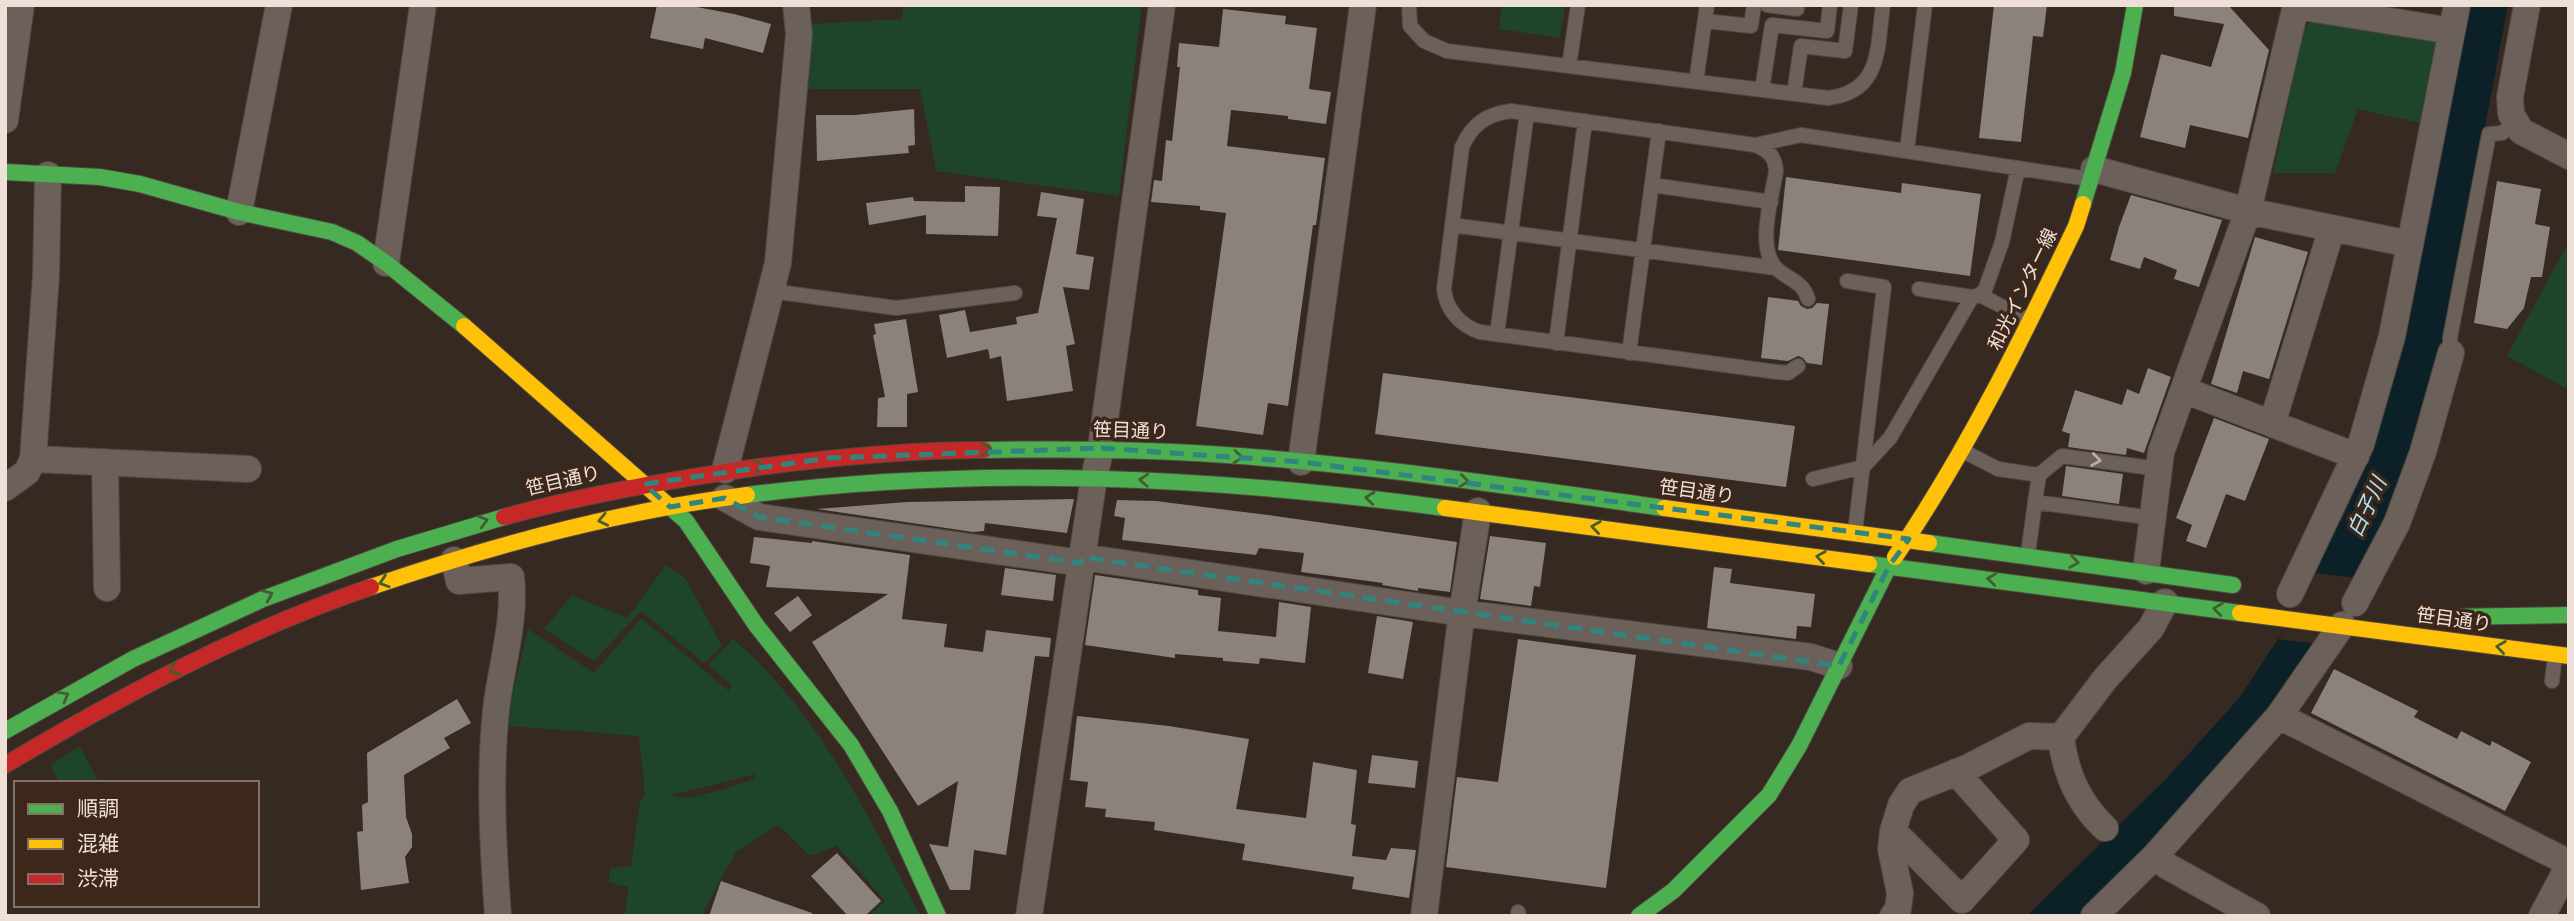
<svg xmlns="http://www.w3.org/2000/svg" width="2574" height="921" font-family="'Asap Condensed','Noto Sans JP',sans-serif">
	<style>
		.green { fill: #1e4429; fill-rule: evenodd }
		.water { fill: #0b2127 }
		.pier { fill: #352922 }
		.building { fill: #8b827b }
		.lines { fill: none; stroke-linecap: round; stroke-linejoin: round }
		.lane-casing { stroke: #524741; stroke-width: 16 }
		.street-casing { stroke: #524741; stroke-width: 28 }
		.fast-casing { stroke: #524741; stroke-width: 18 }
		.slow-casing { stroke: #524741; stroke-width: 18 }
		.jam-casing { stroke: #524741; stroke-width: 18 }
		.lane { stroke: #6b605a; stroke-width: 14 }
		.street { stroke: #6b605a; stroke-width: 26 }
		.fast { stroke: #4caf50; stroke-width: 16 }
		.slow { stroke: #ffc107; stroke-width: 16 }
		.jam { stroke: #c62828; stroke-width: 16 }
		.oneway { stroke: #435d30 }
		.oneway2 { stroke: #baaca5 }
		.marked { fill: none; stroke: #30867e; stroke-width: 5; stroke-dasharray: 14 9; stroke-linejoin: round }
		.labels { text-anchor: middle; stroke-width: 7; stroke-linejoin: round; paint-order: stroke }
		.street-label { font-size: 19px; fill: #eedfd7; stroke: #3d271a }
		.water-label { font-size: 21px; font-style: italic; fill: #a9e6f8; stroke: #3d271a }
	</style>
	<rect width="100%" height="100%" fill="#352922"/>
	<path class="green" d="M903,5H1142L1119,196L936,171L920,89H808L811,24L902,19Z
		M1502,5H1565L1560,38L1499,29Z
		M2319,21L2434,41L2437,47L2421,123L2358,109L2335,173H2273L2304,28L2311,22Z
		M2569,241V390L2507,356Z
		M666,565L686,579L722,646L704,663L641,611L594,661L544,629L572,595L627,618Z
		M641,618L729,691L731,685L708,665L733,639C818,712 870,817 920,916H869L885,901L837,846L810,856L778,825L736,852L701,916H625L628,887L608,882L611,868L631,866L640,801L645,795L639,736L509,726L511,701L528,629L594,673ZM755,774L754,779C733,785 689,804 671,795Z
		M80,746L98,781L60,783L50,765Z"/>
	<path class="water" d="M2470,5H2508L2447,329L2436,370L2396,491L2356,578L2320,644L2191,806L2080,916H2027L2166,779L2240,697L2278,639L2345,513L2370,456L2404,346Z"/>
	<path class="pier" d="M2314,573L2356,578L2320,644L2278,639Z"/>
	<path class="building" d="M657,5H686L734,14L771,24L763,53L705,38L703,49L650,38Z
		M1994,5H2047L2043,37L2033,36L2021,142L1979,138Z
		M2174,5H2228L2269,50L2248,138L2190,125L2185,148L2140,137L2161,54L2211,67L2224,24L2174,16Z
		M1223,9L1286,16L1285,24L1317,28L1309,89L1331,92L1326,124L1288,119V116L1231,110L1227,146L1325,158L1316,225H1313L1288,406L1268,403L1263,435L1196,426L1226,213L1200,210V206L1151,202L1154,180L1162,181L1166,140L1172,141L1180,67H1177L1179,43L1219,47Z
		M914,109L915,145L908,146L909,153L817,161L816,115H855Z
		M1786,177L1901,193L1902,183L1981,194L1970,276L1778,250Z
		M2497,181L2541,189L2535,224L2550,227L2542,277H2531L2524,308L2507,329L2474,323Z
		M965,186L1000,187L998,236L926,234V215L869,225L866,203L913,197L914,201L965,202Z
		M1041,192L1084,199L1076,254L1094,257L1089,290L1063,287L1075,344L1066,346L1073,391L1007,401L1001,356L990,359L988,349L947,358L939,315L965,310L970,332L1017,324L1016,317L1038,313L1057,218L1037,216Z
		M2131,195L2222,220L2199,287L2174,279L2177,270L2144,257L2140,269L2110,260L2119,227Z
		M2255,237L2308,252L2269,379L2243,371L2237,393L2211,384Z
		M1768,297L1798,301L1801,306L1807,309L1812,308L1817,303L1829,304L1822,365L1807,363L1803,358L1798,356L1788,361L1761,358Z
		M906,319L918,392L907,394V427H877L878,398L885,397L873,335L876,334L874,324Z
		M2148,368L2171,377L2144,453L2127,448L2126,455L2068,447L2070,434L2062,431L2075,390L2122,405L2127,389L2139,394Z
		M1383,373L1795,426L1786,487L1375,434Z
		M2214,418L2269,439L2245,501L2226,494L2206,548L2186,541L2192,525L2176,518Z
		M2066,466L2123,474L2119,504L2062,496Z
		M1074,499L1067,533L985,523L984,531L973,532L817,509L907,502Z
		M1117,500L1156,501L1275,516L1457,542L1450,592L1418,588V591L1382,585L1383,583L1301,572L1304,553L1259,548L1256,555L1122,540L1125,518L1114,516Z
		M1490,536L1546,543L1540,587L1534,586L1531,606L1480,599Z
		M754,537L812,543V541L910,555L902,619L947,624L944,647L983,652L986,630L1051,638L1049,657L1035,656L1006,855L974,850L970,890H950L929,844L948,847L958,781L918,806L812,642L888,594L766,587L770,566L750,563Z
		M1714,567L1732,569L1730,583L1815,594L1811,627L1797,626L1796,639L1707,628Z
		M1005,568L1056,575L1053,601L1001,595Z
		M1095,575L1198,590V595L1221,598L1218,631L1276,637L1279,602L1311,607L1305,663L1260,658L1259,664L1223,661V658L1175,654V658L1085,645Z
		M798,596L812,615L790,632L774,613Z
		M1377,616L1413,622L1403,679L1368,673Z
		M1518,639L1636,655L1606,888L1446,867L1457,777L1498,782Z
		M2334,669L2418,711L2414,717L2457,739L2461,731L2490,746L2492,741L2531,762L2505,811L2311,713Z
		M457,699L471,723L444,738L450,748L404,775L406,817L412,834V847L405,857L409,883L361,890L357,832L363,831L362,805L368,802L367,753Z
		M1077,716L1169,726L1249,739L1236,809L1306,818L1313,762L1357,770L1351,824L1356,825L1352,856L1386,860L1391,848L1416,850L1409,898L1352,889L1354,877L1242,860L1245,844L1154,830L1155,822L1105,817L1106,809L1085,807L1088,782L1070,780Z
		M1372,755L1418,761L1415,788L1368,783Z
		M837,853L881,901L865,916H848L811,876Z
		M721,881L812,913V916H709Z"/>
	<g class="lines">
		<defs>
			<path id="lane" d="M1409,5L1410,26L1424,41L1447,51L1828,98C1882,92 1877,47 1883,5
				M1767,5L1797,9V5
				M1705,21L1751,26L1754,5
				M1569,66L1578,5
				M1696,82L1707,5
				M1762,90L1772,25L1827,31L1830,5
				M1794,94L1801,46L1845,51L1851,5
				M1755,145L1801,135L2089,179
				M1907,150L1925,5
				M1652,185L1771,202
				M1452,225L1776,268
				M1847,281L1884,287L1855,532
				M1919,289L1972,297L1980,295L1985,290L2002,242L2018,168
				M771,291L896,308L1015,293
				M1980,295L2028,320
				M1497,334L1527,113
				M1556,343L1585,121
				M1629,353L1659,131
				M2451,353L2450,338L2489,134L2502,133L2515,123
				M1798,366L1788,373L1777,372L1480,332C1461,326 1446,310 1444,289L1462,147C1472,124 1487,114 1511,111L1755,145C1769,151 1775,156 1776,171C1772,198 1755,250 1778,270C1790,280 1804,283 1808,299
				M1961,450L1998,469L2039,475
				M1813,479L1863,467L1890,438L1972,297
				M2035,502L2039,475L2062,456L2159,469
				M2028,554L2035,502L2153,518
				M2552,681L2555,655
				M1518,912L1519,916"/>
			<path id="street" d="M2527,5L2510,97L2511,114L2521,131L2569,156
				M2296,6L2452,31
				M5,120L21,5
				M2094,169L2248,211L2410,244
				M239,212L279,5
				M386,263L423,5
				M2184,390L2356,456
				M2272,424L2332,228
				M33,459L248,469
				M105,462L107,588
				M1301,462L1363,5
				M725,470L778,263L799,34L796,5
				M5,488L27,472L33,459L46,275L48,175
				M725,498L759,517L1081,563
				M1082,557L1462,613L1811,657L1839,666
				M454,560L459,581L511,577C516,621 501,666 496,710C489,778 493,848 498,916
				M2146,571L2161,452L2248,211L2296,5
				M2290,594L2361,444L2392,336L2457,5
				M2355,603L2397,523L2423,452L2451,353
				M2279,716L2569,863
				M2061,737C2065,772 2078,803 2105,828
				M1893,831L1962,900L2016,840L1956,772
				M2155,856L2167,866L2257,916
				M1029,916L1094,477L1101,448L1162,5
				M1424,916L1460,627L1478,511
				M1893,916L1898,909L1900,893L1891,849L1893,831L1901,805L1910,791L1967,768L2029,736L2061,737L2105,679L2151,628L2165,602
				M2094,916L2155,856L2279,716L2342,625
				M2542,916L2569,865"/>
			<path id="fast" d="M5,172L100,177L140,184L239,212L332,232L357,243L386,263L464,326
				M2083,204L2123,73L2135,5
				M984,450C1048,449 1111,449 1175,452C1339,460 1502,485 1664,508
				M747,495C980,465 1213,477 1445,508
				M669,506L686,521L756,625L851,745L890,811L938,916
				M1929,543L2233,585
				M1869,564L2240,613
				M2424,613L2450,617L2569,615
				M5,731L133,659L263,599L397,549L504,517
				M1639,916L1673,891L1769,795L1799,746L1889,566"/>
			<path id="slow" d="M464,326L669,506
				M1445,508L1869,564
				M1664,508L1929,543
				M1895,557C1966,453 2022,339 2076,226L2083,204
				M371,587C493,545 618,511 747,495
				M2240,613L2569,656"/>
			<path id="jam" d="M504,517C583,495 664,481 745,469C824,458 905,450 984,450
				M5,765C121,696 242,631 371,587"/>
		</defs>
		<use href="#lane" class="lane-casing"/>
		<use href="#street" class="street-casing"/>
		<use href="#fast" class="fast-casing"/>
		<use href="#slow" class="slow-casing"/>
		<use href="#jam" class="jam-casing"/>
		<use href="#lane" class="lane"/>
		<use href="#street" class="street"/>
		<use href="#fast" class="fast"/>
		<use href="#slow" class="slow"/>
		<use href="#jam" class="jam"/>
	</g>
	<defs><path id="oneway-chevron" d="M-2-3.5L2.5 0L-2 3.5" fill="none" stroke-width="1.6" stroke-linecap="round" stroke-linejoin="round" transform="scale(1.75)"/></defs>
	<g class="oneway">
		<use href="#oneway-chevron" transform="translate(986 449) rotate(-1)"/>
		<use href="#oneway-chevron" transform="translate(1238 457) rotate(5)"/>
		<use href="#oneway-chevron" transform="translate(759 466) rotate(-8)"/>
		<use href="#oneway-chevron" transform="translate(1144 480) rotate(-177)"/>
		<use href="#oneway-chevron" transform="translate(1464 481) rotate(7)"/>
		<use href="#oneway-chevron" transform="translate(1370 498) rotate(-174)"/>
		<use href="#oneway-chevron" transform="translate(603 520) rotate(168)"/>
		<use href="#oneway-chevron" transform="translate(483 521) rotate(-16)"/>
		<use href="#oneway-chevron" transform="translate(1596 527) rotate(-172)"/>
		<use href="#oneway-chevron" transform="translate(1821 557) rotate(-172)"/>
		<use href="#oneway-chevron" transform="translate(2074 562) rotate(8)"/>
		<use href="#oneway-chevron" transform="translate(1992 579) rotate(-173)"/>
		<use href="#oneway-chevron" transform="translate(384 582) rotate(162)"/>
		<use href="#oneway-chevron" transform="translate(268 595) rotate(-23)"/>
		<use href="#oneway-chevron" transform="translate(2218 609) rotate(-172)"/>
		<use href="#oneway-chevron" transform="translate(2501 647) rotate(-172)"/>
		<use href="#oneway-chevron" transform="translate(174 670) rotate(153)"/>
		<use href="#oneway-chevron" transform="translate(64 696) rotate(-30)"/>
	</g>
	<use class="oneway2" href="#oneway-chevron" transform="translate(2096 460) rotate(8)"/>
	<path class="marked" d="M1101,448L1301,462L1909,539L1889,566L1839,666L1082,557L1081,563L759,517L725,498L670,507L644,484L829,458Z"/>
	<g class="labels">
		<g class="street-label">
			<text transform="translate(2022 289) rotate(-64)" y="7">和光インター線</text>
			<text transform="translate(1131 430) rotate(2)" y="7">笹目通り</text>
			<text transform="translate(563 480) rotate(-13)" y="7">笹目通り</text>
			<text transform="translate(1697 491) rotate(8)" y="7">笹目通り</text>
			<text transform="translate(2454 619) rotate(8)" y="7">笹目通り</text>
		</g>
		<g class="water-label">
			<text transform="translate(2367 507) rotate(-65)" y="7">白子川</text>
		</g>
	</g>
	<rect width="2574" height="921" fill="none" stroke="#eedfd7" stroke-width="14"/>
	<rect x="14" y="781" width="245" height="126" fill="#3d271a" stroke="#847166" stroke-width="2"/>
	<rect x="28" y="804" width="35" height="10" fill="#4caf50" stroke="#847166" stroke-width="2"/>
	<text x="77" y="816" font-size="21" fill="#eedfd7">順調</text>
	<rect x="28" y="839" width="35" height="10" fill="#ffc107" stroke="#847166" stroke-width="2"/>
	<text x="77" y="851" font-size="21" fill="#eedfd7">混雑</text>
	<rect x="28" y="874" width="35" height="10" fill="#c62828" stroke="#847166" stroke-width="2"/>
	<text x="77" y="886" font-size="21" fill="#eedfd7">渋滞</text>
</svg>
